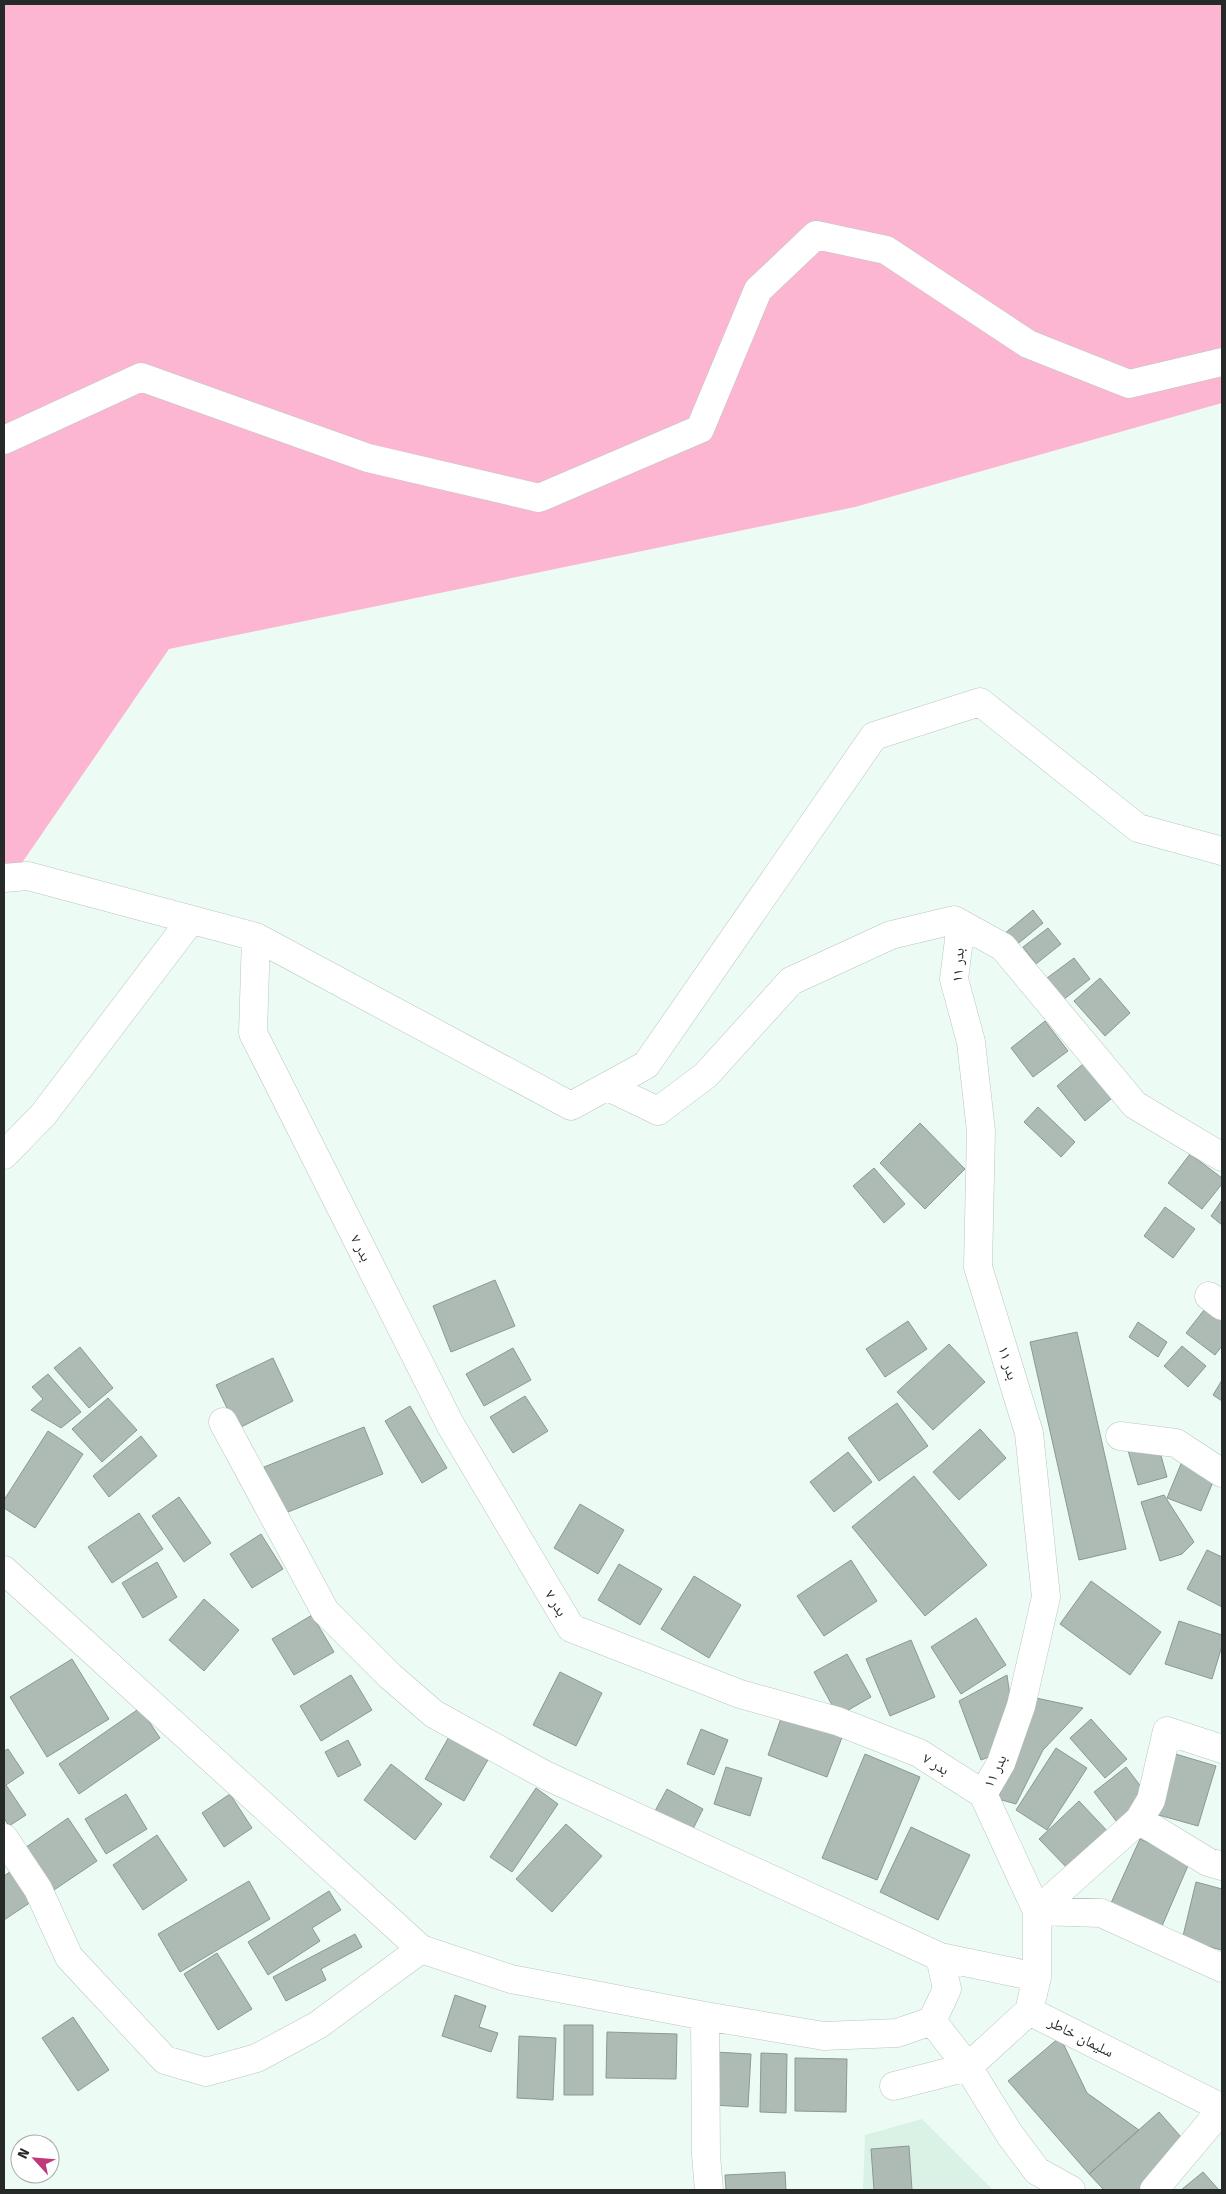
<svg xmlns="http://www.w3.org/2000/svg" width="1226" height="2194" font-family="'Fira Sans','Noto Naskh Arabic',sans-serif">
	<style>
		.built { fill: #daf1e6 }
		.green { fill: #fdb6d2 }
		.building { fill: #adbbb4; stroke: #8b9992 }
		.lines { fill: none; stroke-linecap: round; stroke-linejoin: round }
		.street-casing { stroke: #b9c7c0; stroke-width: 29 }
		.street { stroke: #fff; stroke-width: 28 }
		.labels { text-anchor: middle; stroke-width: 5; stroke-linejoin: round; paint-order: stroke }
		.street-label { font-size: 15px; fill: #252a28; stroke: #fff }
	</style>
	<rect width="100%" height="100%" fill="#ecfbf3"/>
	<path class="built" d="M922,2119L993,2190H863L865,2135Z"/>
	<path class="green" d="M4,4H1222V403L855,507L169,649L4,889Z"/>
	<path class="building" d="M1033,910L1043,923L1014,947L1004,934Z
		M1048,928L1061,944L1036,964L1023,947Z
		M1074,958L1090,979L1063,1000L1047,978Z
		M1100,978L1130,1013L1105,1036L1074,1001Z
		M1045,1021L1068,1051L1033,1077L1011,1048Z
		M1083,1064L1112,1098L1085,1121L1057,1086Z
		M1038,1107L1075,1142L1061,1157L1024,1122Z
		M920,1123L965,1169L925,1209L880,1163Z
		M1190,1154L1222,1178V1184L1202,1209L1168,1183Z
		M874,1168L905,1204L884,1223L853,1186Z
		M1222,1200V1225L1211,1216Z
		M1165,1207L1195,1229L1173,1258L1144,1236Z
		M495,1280L515,1326L451,1352L433,1306Z
		M1208,1305L1222,1316V1346L1215,1355L1186,1333Z
		M908,1321L927,1349L885,1377L866,1349Z
		M1138,1322L1167,1342L1158,1357L1129,1337Z
		M1077,1332L1126,1549L1079,1560L1030,1342Z
		M949,1344L985,1382L933,1430L897,1392Z
		M1182,1346L1206,1366L1188,1387L1164,1366Z
		M80,1347L113,1388L89,1408L54,1368Z
		M513,1348L531,1380L484,1406L466,1374Z
		M273,1358L293,1401L237,1429L216,1385Z
		M48,1374L81,1412L61,1428L31,1410L43,1399L32,1387Z
		M1222,1380V1401L1213,1395Z
		M525,1396L548,1431L513,1453L490,1417Z
		M108,1398L137,1430L102,1462L72,1429Z
		M897,1403L928,1446L879,1481L848,1438Z
		M410,1406L447,1468L422,1483L385,1421Z
		M364,1427L383,1474L283,1514L264,1467Z
		M980,1429L1006,1458L959,1500L933,1472Z
		M48,1431L83,1454L35,1528L4,1508V1500Z
		M141,1436L157,1456L109,1497L93,1476Z
		M1156,1438L1167,1477L1138,1485L1127,1447Z
		M848,1452L872,1482L834,1512L810,1482Z
		M1183,1459L1217,1472L1201,1511L1167,1498Z
		M914,1476L987,1565L925,1616L852,1527Z
		M1164,1495L1194,1542L1182,1554L1160,1561L1141,1502Z
		M179,1497L211,1543L184,1562L152,1516Z
		M580,1504L624,1530L598,1574L554,1548Z
		M139,1513L163,1549L112,1583L88,1547Z
		M261,1534L283,1569L252,1588L230,1554Z
		M1207,1550L1222,1557V1607L1187,1589Z
		M851,1560L877,1601L824,1636L797,1596Z
		M157,1562L177,1597L143,1618L122,1583Z
		M619,1564L662,1589L640,1625L598,1600Z
		M694,1576L741,1605L709,1658L661,1629Z
		M1091,1581L1161,1632L1130,1675L1060,1624Z
		M204,1599L239,1630L204,1671L169,1640Z
		M312,1615L334,1652L294,1675L272,1639Z
		M976,1618L1006,1665L961,1694L931,1647Z
		M1179,1621L1222,1635V1646L1212,1679L1165,1664Z
		M911,1640L935,1697L890,1716L866,1659Z
		M847,1654L871,1697L838,1716L814,1672Z
		M72,1659L109,1719L47,1757L10,1697Z
		M560,1672L602,1693L576,1746L533,1725Z
		M351,1675L372,1710L321,1741L300,1706Z
		M1007,1675L1012,1711L994,1755L981,1760L959,1701Z
		M1036,1698L1083,1708L1043,1750L1016,1804L998,1799Z
		M140,1708L160,1738L79,1794L59,1764Z
		M784,1710L844,1732L827,1777L768,1755Z
		M1091,1719L1127,1759L1105,1778L1070,1738Z
		M701,1729L728,1740L714,1775L687,1764Z
		M450,1735L489,1758L464,1801L425,1779Z
		M348,1740L361,1765L338,1777L325,1752Z
		M1056,1748L1087,1768L1047,1830L1016,1810Z
		M8,1749L24,1773L6,1785L26,1815L9,1826L4,1818V1751Z
		M1172,1753L1216,1766L1198,1826L1155,1814Z
		M865,1754L920,1777L877,1880L822,1858Z
		M391,1764L442,1804L415,1840L364,1800Z
		M726,1767L762,1778L750,1816L714,1804Z
		M1126,1767L1149,1797L1117,1822L1094,1792Z
		M536,1788L558,1804L512,1872L490,1857Z
		M667,1789L703,1809L692,1831L655,1811Z
		M126,1794L147,1829L106,1854L85,1819Z
		M230,1794L252,1828L224,1847L202,1813Z
		M1079,1801L1111,1835L1072,1873L1039,1839Z
		M68,1818L97,1861L51,1892L22,1850Z
		M566,1824L602,1856L552,1912L516,1879Z
		M911,1827L970,1855L938,1920L880,1892Z
		M157,1835L187,1880L143,1910L113,1865Z
		M1140,1839L1190,1861L1162,1926L1111,1903Z
		M14,1869L34,1900L4,1920V1876Z
		M249,1881L270,1919L180,1972L158,1934Z
		M1196,1882L1222,1889V1950L1182,1940Z
		M329,1891L341,1910L312,1928L320,1941L268,1975L248,1942Z
		M355,1934L362,1947L321,1969L326,1980L286,2001L273,1977Z
		M217,1953L252,2009L218,2030L184,1974Z
		M455,1995L486,2006L479,2027L498,2033L491,2052L442,2036Z
		M73,2017L109,2070L78,2091L42,2038Z
		M564,2025H593V2095H564Z
		M607,2032L677,2034L676,2079L606,2078Z
		M519,2036L556,2038L553,2100L517,2098Z
		M1060,2037L1087,2093L1139,2130L1089,2174L1008,2081Z
		M715,2052L751,2054L748,2107L712,2105Z
		M761,2053L787,2054L786,2113L760,2112Z
		M795,2058L847,2059L846,2112L795,2111Z
		M1159,2112L1188,2145L1138,2190H1104L1089,2174Z
		M909,2146L912,2190H874L871,2149Z
		M785,2172L786,2190H726L725,2175Z
		M1203,2172L1219,2190H1181Z"/>
	<g class="lines">
		<defs>
			<path id="street" d="M4,440L141,377L368,458L539,498L700,429L758,290L816,235L886,250L1028,344L1129,384L1222,362
				M4,878L28,876L256,937L571,1106L646,1065L874,736L980,702L1138,828L1222,851
				M961,924L954,979L971,1042L981,1131L978,1267L1029,1433L1046,1597L1021,1706L1001,1763L983,1794
				M256,937L253,1033L450,1424L571,1628L740,1694L837,1721L919,1753L983,1794L1037,1911L1101,1913L1222,1968
				M608,1087L658,1111L706,1075L791,981L891,935L954,920L1003,947L1135,1105L1222,1157
				M4,1155L43,1115L191,920
				M1209,1296L1222,1306
				M1120,1436L1176,1443L1222,1473
				M4,1570L421,1949L511,1979L705,2016L824,2036L897,2033L932,2021L947,1989L940,1957L545,1775L434,1714L390,1676L325,1611L223,1422
				M1139,1820L1151,1800L1167,1731L1222,1749
				M4,1838L38,1889L69,1957L165,2060L206,2072L257,2058L318,2025L421,1949
				M1222,1866L1208,1862L1139,1820L1037,1911V1977L1029,2011L1222,2108
				M940,1957L1037,1977
				M705,2016L706,2155L709,2190
				M932,2021L968,2067L1010,2135L1037,2171L1071,2190
				M894,2086L968,2067L1029,2011
				M1154,2190L1222,2109"/>
		</defs>
		<use href="#street" class="street-casing"/>
		<use href="#street" class="street"/>
	</g>
	<g class="labels">
		<g class="street-label">
			<text transform="translate(958 965) rotate(-87)" y="5">بدر ۱۱</text>
			<text transform="translate(361 1248) rotate(63)" y="5">بدر ۷</text>
			<text transform="translate(1008 1363) rotate(73)" y="5">بدر ۱۱</text>
			<text transform="translate(556 1603) rotate(59)" y="5">بدر ۷</text>
			<text transform="translate(936 1764) rotate(32)" y="5">بدر ۷</text>
			<text transform="translate(995 1771) rotate(-64)" y="5">بدر ۱۱</text>
			<text transform="translate(1081 2037) rotate(27)" y="5">سلیمان خاطر</text>
		</g>
	</g>
	<rect width="1226" height="2194" fill="none" stroke="#252a28" stroke-width="10"/>
	<g transform="translate(35 2159) rotate(296)"><circle r="24" fill="#ffffff" stroke="#a8aaa9"/>
	<path d="M0-4L9 19L0 12L-9 19Z" fill="#bf3a7d"/>
	<text y="-8" font-size="14" font-weight="bold" text-anchor="middle" fill="#252a28">N</text>
	</g>
</svg>
